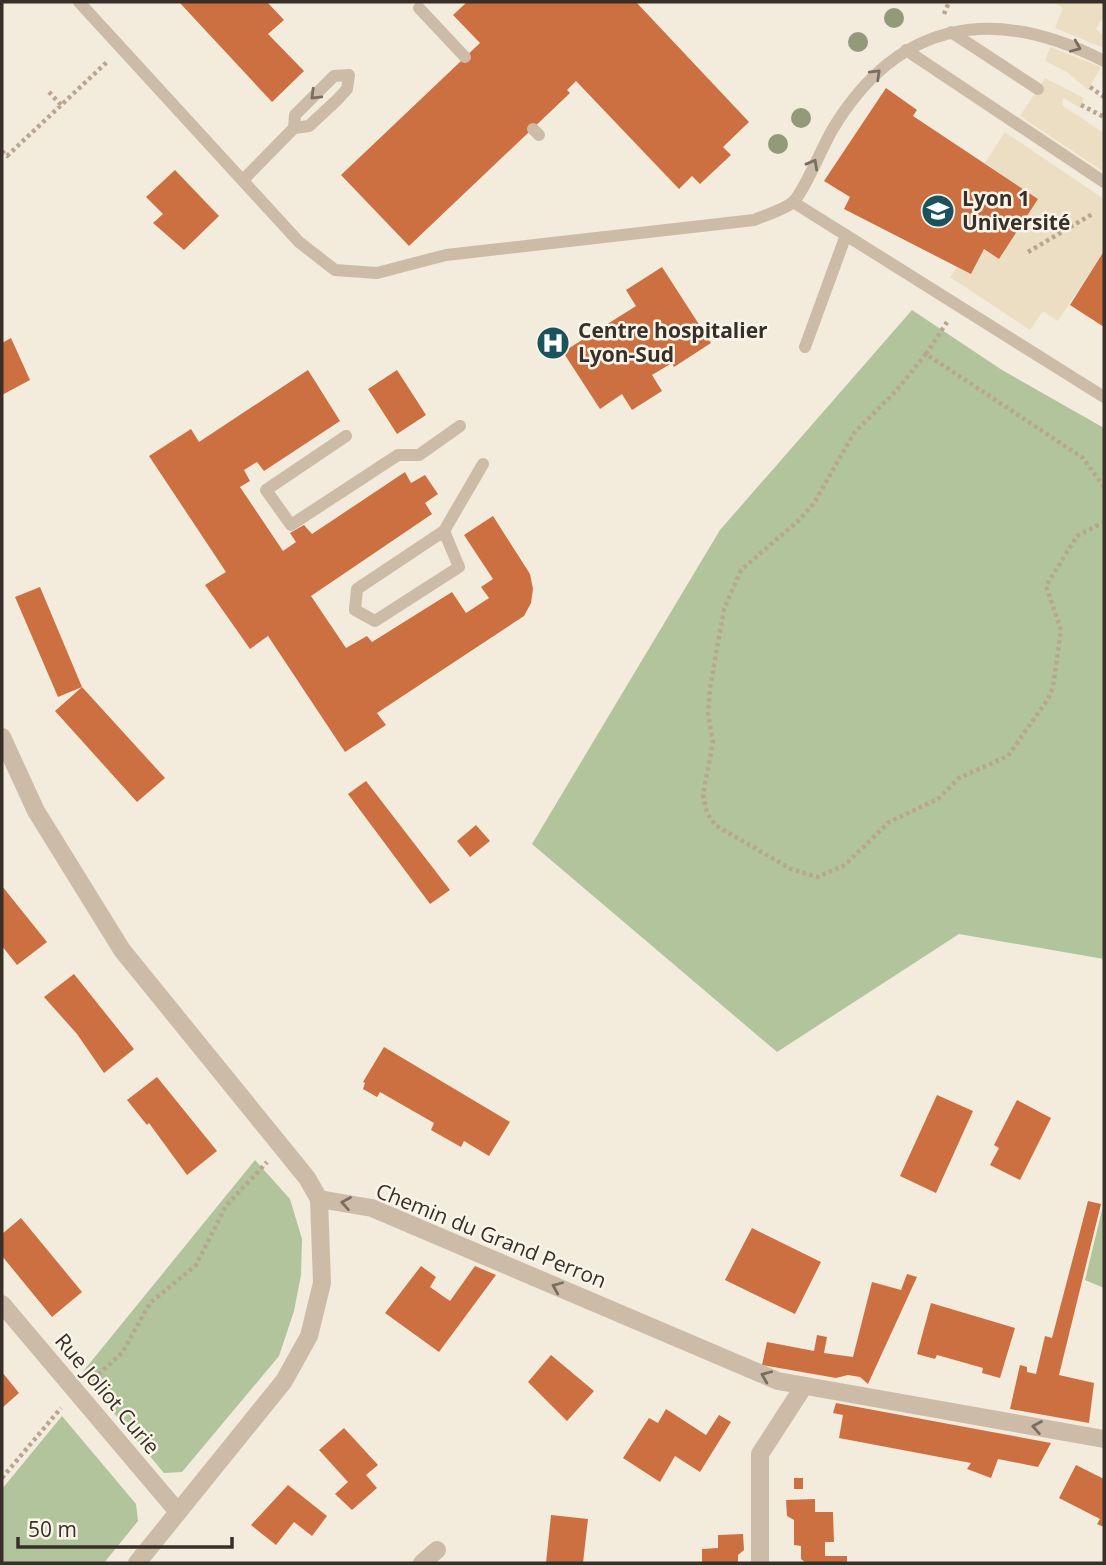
<svg xmlns="http://www.w3.org/2000/svg" width="1106" height="1565" font-family="'Open Sans',sans-serif">
	<style>
		.green { fill: #b2c49b }
		.plaza { fill: #ecdec2 }
		.building { fill: #cd7041 }
		.lines { fill: none; stroke-linecap: round; stroke-linejoin: round }
		.path { stroke: #b8a691; stroke-width: 4.5; stroke-dasharray: 3.5 3.5; stroke-linecap: butt }
		.service { stroke: #ccbca7; stroke-width: 12 }
		.minor { stroke: #ccbca7; stroke-width: 18 }
		.tertiary { stroke: #ccbca7; stroke-width: 18 }
		.tree { fill: #929a7a }
		.oneway { stroke: #7b6e61 }
		.labels { text-anchor: middle; stroke-width: 5; stroke-linejoin: round; paint-order: stroke }
		.poi-label { font-size: 21px; font-weight: bold; fill: #382f28; stroke: #fbf4e9; text-anchor: start }
		.street-label { font-size: 21px; fill: #382f28; stroke: #fbf4e9 }
	</style>
	<rect width="100%" height="100%" fill="#f3ebdc"/>
	<path class="green" d="M912,310L1002,370L1104,428V959L959,934L777,1052L532,844L720,530Z
		M255,1160L290,1199L302,1239L301,1275L294,1311L279,1356L182,1472L164,1473L81,1374Z
		M1104,1202V1288L1085,1280Z
		M62,1416L136,1504L138,1521L104,1563H2V1489Z"/>
	<path class="plaza" d="M1054,2H1104V16L1096,29L1104,36V48L1055,28L1063,8Z
		M1050,47L1101,67L1088,90L1067,72L1045,61Z
		M1045,78L1084,98L1081,108L1063,98L1062,105L1104,133V172L1020,116Z
		M1005,132L1104,199V251L1058,321L1043,311L1030,330L950,277L957,267L971,274L984,249L999,259L1038,199L985,163Z"/>
	<path class="building" d="M179,2H267L284,20L268,34L304,71L272,102Z
		M467,2H636L749,122L723,147L731,155L700,184L692,176L679,189L576,81L567,90L570,93L409,246L341,175L480,43L453,15Z
		M886,88L917,110L913,116L1038,199L999,259L984,249L971,274L844,209L850,197L824,181Z
		M175,170L219,216L184,250L153,223L163,214L146,197Z
		M1104,251V327L1070,305Z
		M662,267L711,343L674,367L672,363L652,375L662,391L632,410L622,394L600,409L563,352L636,306L626,290Z
		M11,338L30,380L2,395V343Z
		M308,370L340,421L264,471L257,462L244,470L250,481L240,487L283,551L296,542L290,533L304,525L312,534L405,472L411,483L425,475L438,494L425,503L432,514L311,596L346,648L367,636L372,642L452,592L466,613L489,598L481,587L493,579L464,535L493,516L530,574L533,589L531,603L524,616L377,713L386,725L345,752L268,636L250,649L205,585L226,572L149,456L191,429L199,442Z
		M397,370L426,415L397,434L368,389Z
		M40,587L82,687L165,778L137,802L55,711L82,687L58,697L15,597Z
		M366,781L450,890L430,904L348,794Z
		M476,825L490,841L470,857L457,841Z
		M2,886L47,942L17,965L2,946Z
		M74,974L134,1049L104,1073L77,1034L44,997Z
		M384,1047L510,1122L489,1156L464,1141L461,1147L431,1130L434,1123L380,1092L377,1097L363,1089L365,1083L363,1082Z
		M157,1077L217,1151L187,1175L149,1123L147,1125L127,1100Z
		M937,1095L973,1111L936,1193L900,1176Z
		M1017,1100L1051,1118L1020,1180L990,1165L999,1148L994,1145Z
		M1088,1201L1101,1204L1059,1375L1094,1383L1089,1423L1010,1409L1020,1365L1027,1367V1372L1036,1374L1045,1336L1052,1338Z
		M21,1218L82,1292L52,1317L2,1256V1234Z
		M752,1228L821,1262L795,1314L725,1280Z
		M421,1266L436,1277L430,1287L450,1301L475,1266L496,1275L439,1352L385,1313Z
		M907,1274L917,1277L868,1384L860,1377L848,1375L836,1378L762,1365L767,1342L814,1351L817,1335L827,1337L824,1353L853,1357L872,1282L901,1290Z
		M931,1303L1015,1328L1000,1378L982,1373L983,1368L937,1355L935,1359L917,1354Z
		M551,1355L594,1391L567,1421L528,1382Z
		M2,1372L19,1393L2,1408Z
		M836,1403L992,1432L1051,1443L1038,1467L998,1459L991,1478L967,1469L971,1463L839,1438L843,1415L833,1413Z
		M666,1409L706,1435L719,1415L731,1422L700,1472L675,1456L660,1482L623,1458L649,1418L658,1423Z
		M344,1428L378,1465L366,1475L377,1488L352,1510L335,1494L348,1482L319,1450Z
		M1076,1465L1104,1479V1527L1097,1524L1100,1519L1059,1498Z
		M794,1478H803V1489H794Z
		M288,1485L327,1516L312,1536L294,1522L276,1545L251,1525Z
		M815,1499V1512H833L834,1542H825V1556H847V1563H806L801,1559V1546L794,1545V1520L787,1516L786,1500Z
		M551,1515L588,1519L583,1563H546Z
		M743,1534L744,1550L738,1555V1563H702V1549L718,1548V1535Z"/>
	<g class="lines">
		<path class="path" d="M944,14L949,2
			M1090,87L1104,97
			M49,92L61,105
			M1081,105L1104,117
			M2,151L7,156L108,61
			M1028,252L1094,213
			M926,354L947,322
			M1104,487L1083,458L926,354L896,391L854,433L814,503L799,520L741,570L724,609L710,688L708,713L713,742L703,795L707,813L715,825L791,869L817,877L845,865L889,822L938,799L959,778L1008,756L1048,699L1053,687L1061,630L1046,586L1077,536L1104,522
			M93,1379L122,1353L150,1303L196,1265L226,1206L267,1162
			M2,1478L61,1408"/>
		<path class="service" d="M79,2L299,242L335,270L377,273L446,255L754,220C765,215 784,210 793,202C805,191 823,144 834,127C900,19 995,5 1104,61
			M419,8L465,57
			M951,32L1038,89
			M906,50L1104,182
			M533,129L539,135
			M243,180L294,128L309,126L337,100L347,89L349,75L334,76L295,115L294,128
			M793,202L1104,397
			M805,347L846,235
			M346,436L266,490L291,525L398,455H419L460,426
			M444,531L459,567L375,621L355,610L357,589L444,531L483,464"/>
		<path class="minor" d="M319,1199L372,1208L778,1381L1104,1439
			M2,1304L178,1512
			M422,1563L437,1550
			M760,1563V1454L804,1386"/>
		<path class="tertiary" d="M2,737L36,811L122,950L307,1178L319,1199L322,1283L309,1336L284,1381L137,1563"/>
	</g>
	<g class="tree">
		<circle cx="894" cy="18" r="10"/>
		<circle cx="858" cy="42" r="10"/>
		<circle cx="801" cy="118" r="10"/>
		<circle cx="778" cy="144" r="10"/>
	</g>
	<defs><path id="oneway-chevron" d="M-2-3.5L2.5 0L-2 3.5" fill="none" stroke-width="1.6" stroke-linecap="round" stroke-linejoin="round" transform="scale(1.75)"/></defs>
	<g class="oneway">
		<use href="#oneway-chevron" transform="translate(1076 47) rotate(23)"/>
		<use href="#oneway-chevron" transform="translate(876 74) rotate(-44)"/>
		<use href="#oneway-chevron" transform="translate(315 95) rotate(136)"/>
		<use href="#oneway-chevron" transform="translate(813 164) rotate(-61)"/>
		<use href="#oneway-chevron" transform="translate(346 1203) rotate(-170)"/>
		<use href="#oneway-chevron" transform="translate(557 1287) rotate(-157)"/>
		<use href="#oneway-chevron" transform="translate(766 1376) rotate(-157)"/>
		<use href="#oneway-chevron" transform="translate(1037 1427) rotate(-170)"/>
	</g>
	<defs>
		<symbol id="university-disc" viewBox="-11 -11 22 22"><circle r="9.5" fill="#1b525c" stroke="#fbf4e9"/><path d="M0-5L7-2L0 1L-7-2ZM-4 1L0 2.5L4 1V4Q0 6-4 4Z" fill="#fff"/></symbol>
		<symbol id="hospital-disc" viewBox="-11 -11 22 22"><circle r="9.5" fill="#1b525c" stroke="#fbf4e9"/><path d="M-5-5h3v3.5h4V-5h3V5h-3V1.5h-4V5h-3Z" fill="#fff"/></symbol>
	</defs>
	<g fill-rule="evenodd">
		<use href="#university-disc" x="919" y="192" width="38" height="38"/>
		<use href="#hospital-disc" x="534" y="324" width="38" height="38"/>
	</g>
	<g class="labels">
		<g class="poi-label">
			<text x="962" y="206">Lyon 1<tspan x="962" dy="24">Université</tspan></text>
			<text x="578" y="338">Centre hospitalier<tspan x="578" dy="24">Lyon-Sud</tspan></text>
		</g>
		<g class="street-label">
			<text transform="translate(491 1236) rotate(22)" y="7">Chemin du Grand Perron</text>
			<text transform="translate(107 1394) rotate(50)" y="7">Rue Joliot Curie</text>
		</g>
	</g>
	<rect width="1106" height="1565" fill="none" stroke="#382f28" stroke-width="7"/>
	<path d="M18 1537v10h214v-10" fill="none" stroke="#382f28" stroke-width="3.5"/>
	<text x="28" y="1537" font-size="21" fill="#382f28" stroke="#fbf4e9" stroke-width="5" paint-order="stroke">50 m</text>
</svg>
